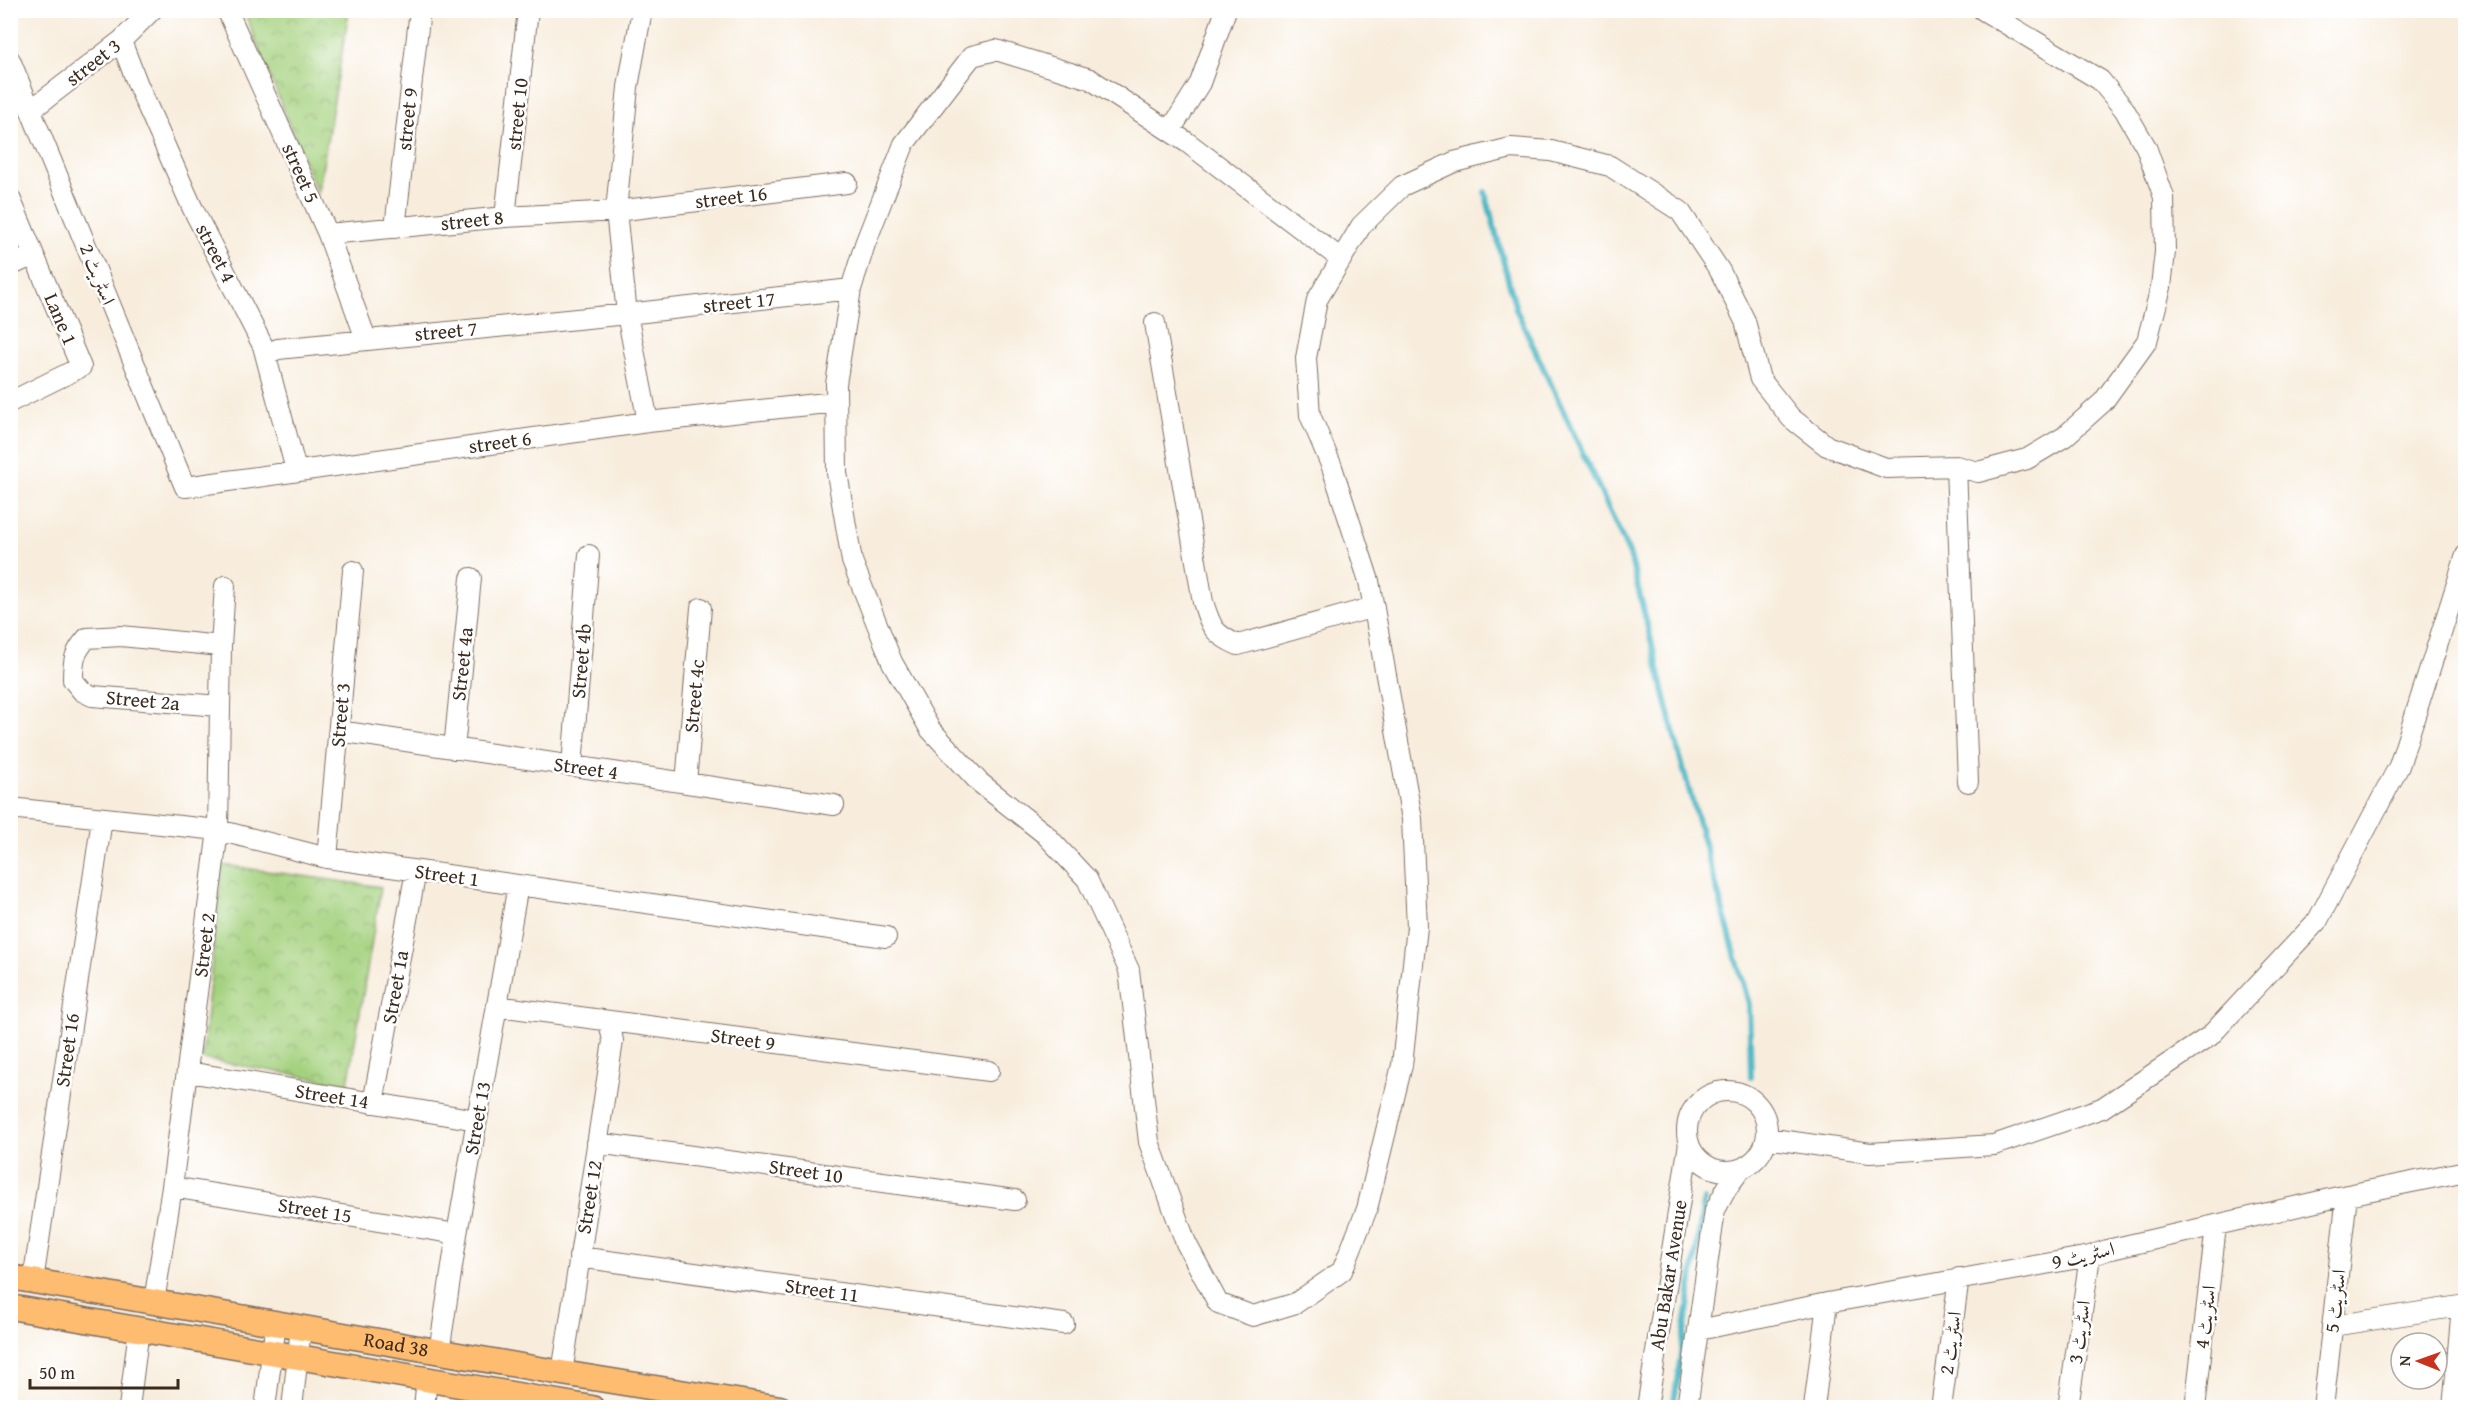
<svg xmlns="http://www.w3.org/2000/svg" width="2476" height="1418" font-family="'Gentium Book Plus',Amiri,serif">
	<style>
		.park { fill: url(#park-crowns); stroke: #707e4e; stroke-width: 1.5 }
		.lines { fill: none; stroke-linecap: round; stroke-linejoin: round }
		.stream { stroke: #49b6c4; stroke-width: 6 }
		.minor-casing { stroke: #7d6e61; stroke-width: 22 }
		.major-casing { stroke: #7d6e61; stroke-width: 27 }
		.minor { stroke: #fff; stroke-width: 20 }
		.major { stroke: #febc70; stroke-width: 24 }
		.labels { text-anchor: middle; stroke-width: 5; stroke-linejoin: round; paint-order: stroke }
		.street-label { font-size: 20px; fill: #3b2a1e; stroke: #fff }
	</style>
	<defs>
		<pattern id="park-crowns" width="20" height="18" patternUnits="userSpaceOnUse" patternTransform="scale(1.5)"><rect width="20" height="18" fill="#a4d17e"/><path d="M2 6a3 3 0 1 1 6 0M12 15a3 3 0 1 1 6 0" fill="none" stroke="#87aa67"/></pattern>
	</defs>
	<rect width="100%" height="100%" fill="#fff"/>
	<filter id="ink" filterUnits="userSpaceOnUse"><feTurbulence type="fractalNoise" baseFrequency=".0167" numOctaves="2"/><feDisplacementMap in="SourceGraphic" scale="12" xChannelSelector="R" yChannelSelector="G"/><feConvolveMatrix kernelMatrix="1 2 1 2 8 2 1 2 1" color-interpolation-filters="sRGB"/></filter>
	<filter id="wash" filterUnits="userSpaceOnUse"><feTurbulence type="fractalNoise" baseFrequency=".008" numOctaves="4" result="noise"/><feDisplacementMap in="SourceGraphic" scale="24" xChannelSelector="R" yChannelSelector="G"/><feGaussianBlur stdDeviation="1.35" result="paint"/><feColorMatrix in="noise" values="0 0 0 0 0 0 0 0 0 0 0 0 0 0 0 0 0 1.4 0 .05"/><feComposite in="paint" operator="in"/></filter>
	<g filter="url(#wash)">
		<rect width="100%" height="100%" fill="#f8eddd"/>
		<path class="park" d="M244,11H349L318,194L310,176Z
			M222,865L381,887L348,1084L202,1059Z"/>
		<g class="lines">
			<path class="stream" d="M1485,192L1516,309L1630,555L1678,750L1749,1004L1751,1077
				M1673,1408L1704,1200"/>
		</g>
	</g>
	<g filter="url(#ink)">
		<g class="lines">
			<defs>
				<path id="minor" d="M227,10L328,234L366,339
					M642,10L628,87L616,211L627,314L648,422
					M121,41L138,85L192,207L263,346L296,470
					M10,60L185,487L648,422L836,402
					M31,110L121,41L152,10
					M1170,131L1200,83L1226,10
					M10,198L81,367L10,402
					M505,217L528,10
					M395,228L420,10
					M328,234L505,217L616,211L847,183
					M1341,259L1188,143L1090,79L996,50L972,56L904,144L865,244L851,289L836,384L837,473L852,561L892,662L930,729L979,782L1045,834L1087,879L1129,970L1149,1142L1186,1243L1218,1303L1253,1316L1296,1303L1342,1271L1367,1209L1402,1065L1417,927L1412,819L1369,581L1332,467L1310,415L1306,358L1317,300L1361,226L1402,186L1454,162L1511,148L1551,151L1610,166L1680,211L1720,271L1745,321L1760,379L1791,418L1827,446L1886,468L1956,466L1978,472L2027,459L2064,437L2103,402L2147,341L2161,287L2165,252L2164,197L2146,147L2124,109L2100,80L1983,10
					M10,266L34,255
					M1155,323L1203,602C1211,627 1213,634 1238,645L1374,607
					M266,354L278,349L627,314L851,289
					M1956,466L1968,782
					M220,706L92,696L82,691L73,680C73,660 74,653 87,638L121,636L221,646
					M339,731L834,805
					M454,749L471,578
					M572,766L589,555
					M686,783L701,608
					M10,808L218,830L327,858L886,937
					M327,858L353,571
					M497,1006L989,1071
					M188,1072L477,1120
					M1687 1131a40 40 0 1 1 80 0a40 40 0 1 1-80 0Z
					M373,1103L416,871
					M1767,1138L1870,1153L1994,1145L2102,1108L2210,1036L2318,920L2399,766L2466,555
					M597,1143L1015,1200
					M172,1187L457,1234
					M579,1257L1064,1324
					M33,1281L102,819
					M154,1302L172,1187L218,830L221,646L225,586
					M2332,1326L2466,1305
					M1699,1330L1827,1303L2090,1256L2107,1250L2338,1197L2466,1171
					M439,1352L457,1234L518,885
					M562,1373L613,1041L609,1021
					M129,1408L139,1329
					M265,1408L276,1323
					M292,1408L301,1328
					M424,1408L427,1378
					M1647,1408L1689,1143
					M1687,1408L1715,1210L1727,1188L1740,1170
					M1814,1408L1827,1303
					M1941,1408L1959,1278
					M2068,1408L2090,1256
					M2195,1408L2216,1226
					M2323,1408L2347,1195
					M2453,1408L2462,1306"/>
				<g id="major">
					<path id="s1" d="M10,1277L562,1373L780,1408"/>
					<path d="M10,1307L592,1408"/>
				</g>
			</defs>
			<use href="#minor" class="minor-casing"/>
			<use href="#major" class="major-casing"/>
			<use href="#minor" class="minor"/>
			<use href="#major" class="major"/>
		</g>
	</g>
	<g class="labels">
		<g class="street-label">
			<text transform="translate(93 62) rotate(-38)" y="7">street 3</text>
			<text transform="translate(517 114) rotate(-84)" y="7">street 10</text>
			<text transform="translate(407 119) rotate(-84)" y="7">street 9</text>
			<text transform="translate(301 173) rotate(66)" y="7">street 5</text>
			<text transform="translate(731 197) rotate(-7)" y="7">street 16</text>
			<text transform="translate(472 220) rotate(-6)" y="7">street 8</text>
			<text transform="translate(216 253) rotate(63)" y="7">street 4</text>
			<text transform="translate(98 274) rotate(68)" y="7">اسٹریٹ 2</text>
			<text transform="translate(739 302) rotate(-6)" y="7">street 17</text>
			<text transform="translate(61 319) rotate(67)" y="7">Lane 1</text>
			<text transform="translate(446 331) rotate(-5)" y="7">street 7</text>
			<text transform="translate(500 442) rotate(-8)" y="7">street 6</text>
			<text transform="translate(581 661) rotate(-85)" y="7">Street 4b</text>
			<text transform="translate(462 664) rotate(-84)" y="7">Street 4a</text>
			<text transform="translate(694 696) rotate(-85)" y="7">Street 4c</text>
			<text transform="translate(143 700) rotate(5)" y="7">Street 2a</text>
			<text transform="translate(340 715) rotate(-85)" y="7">Street 3</text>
			<text transform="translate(586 768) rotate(8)" y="7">Street 4</text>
			<text transform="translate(447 875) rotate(8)" y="7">Street 1</text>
			<text transform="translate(204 945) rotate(-83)" y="7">Street 2</text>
			<text transform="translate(395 987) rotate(-80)" y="7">Street 1a</text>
			<text transform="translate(743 1039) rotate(8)" y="7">Street 9</text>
			<text transform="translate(67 1050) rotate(-82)" y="7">Street 16</text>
			<text transform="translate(332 1096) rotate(9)" y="7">Street 14</text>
			<text transform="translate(477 1118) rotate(-80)" y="7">Street 13</text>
			<text transform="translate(806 1171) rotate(8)" y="7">Street 10</text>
			<text transform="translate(589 1197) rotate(-81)" y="7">Street 12</text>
			<text transform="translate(315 1210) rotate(9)" y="7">Street 15</text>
			<text transform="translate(2083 1255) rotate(-13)" y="7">اسٹریٹ 9</text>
			<text transform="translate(1668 1275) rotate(-81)" y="7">Abu Bakar Avenue</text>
			<text transform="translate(822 1290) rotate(8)" y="7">Street 11</text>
			<text transform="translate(2335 1301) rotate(-83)" y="7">اسٹریٹ 5</text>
			<text transform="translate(2205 1317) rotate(-83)" y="7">اسٹریٹ 4</text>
			<text transform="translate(2079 1332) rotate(-82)" y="7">اسٹریٹ 3</text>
			<text transform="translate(1950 1343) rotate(-82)" y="7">اسٹریٹ 2</text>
			<text dy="7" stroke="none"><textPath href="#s1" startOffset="392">Road 38</textPath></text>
		</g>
	</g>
	<rect width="2476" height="1418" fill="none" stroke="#fff" stroke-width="36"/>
	<g transform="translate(2419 1361) rotate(271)"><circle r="28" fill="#ffffff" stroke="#b1aaa5" stroke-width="1.5"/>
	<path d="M0-4.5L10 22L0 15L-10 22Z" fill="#c8321e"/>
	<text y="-9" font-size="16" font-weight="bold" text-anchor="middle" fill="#3b2a1e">N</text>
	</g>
	<path d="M30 1379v9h148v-9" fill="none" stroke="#3b2a1e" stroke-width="3"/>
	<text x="39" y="1379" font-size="18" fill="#3b2a1e" stroke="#ffffff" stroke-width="4.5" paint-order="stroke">50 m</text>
</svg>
